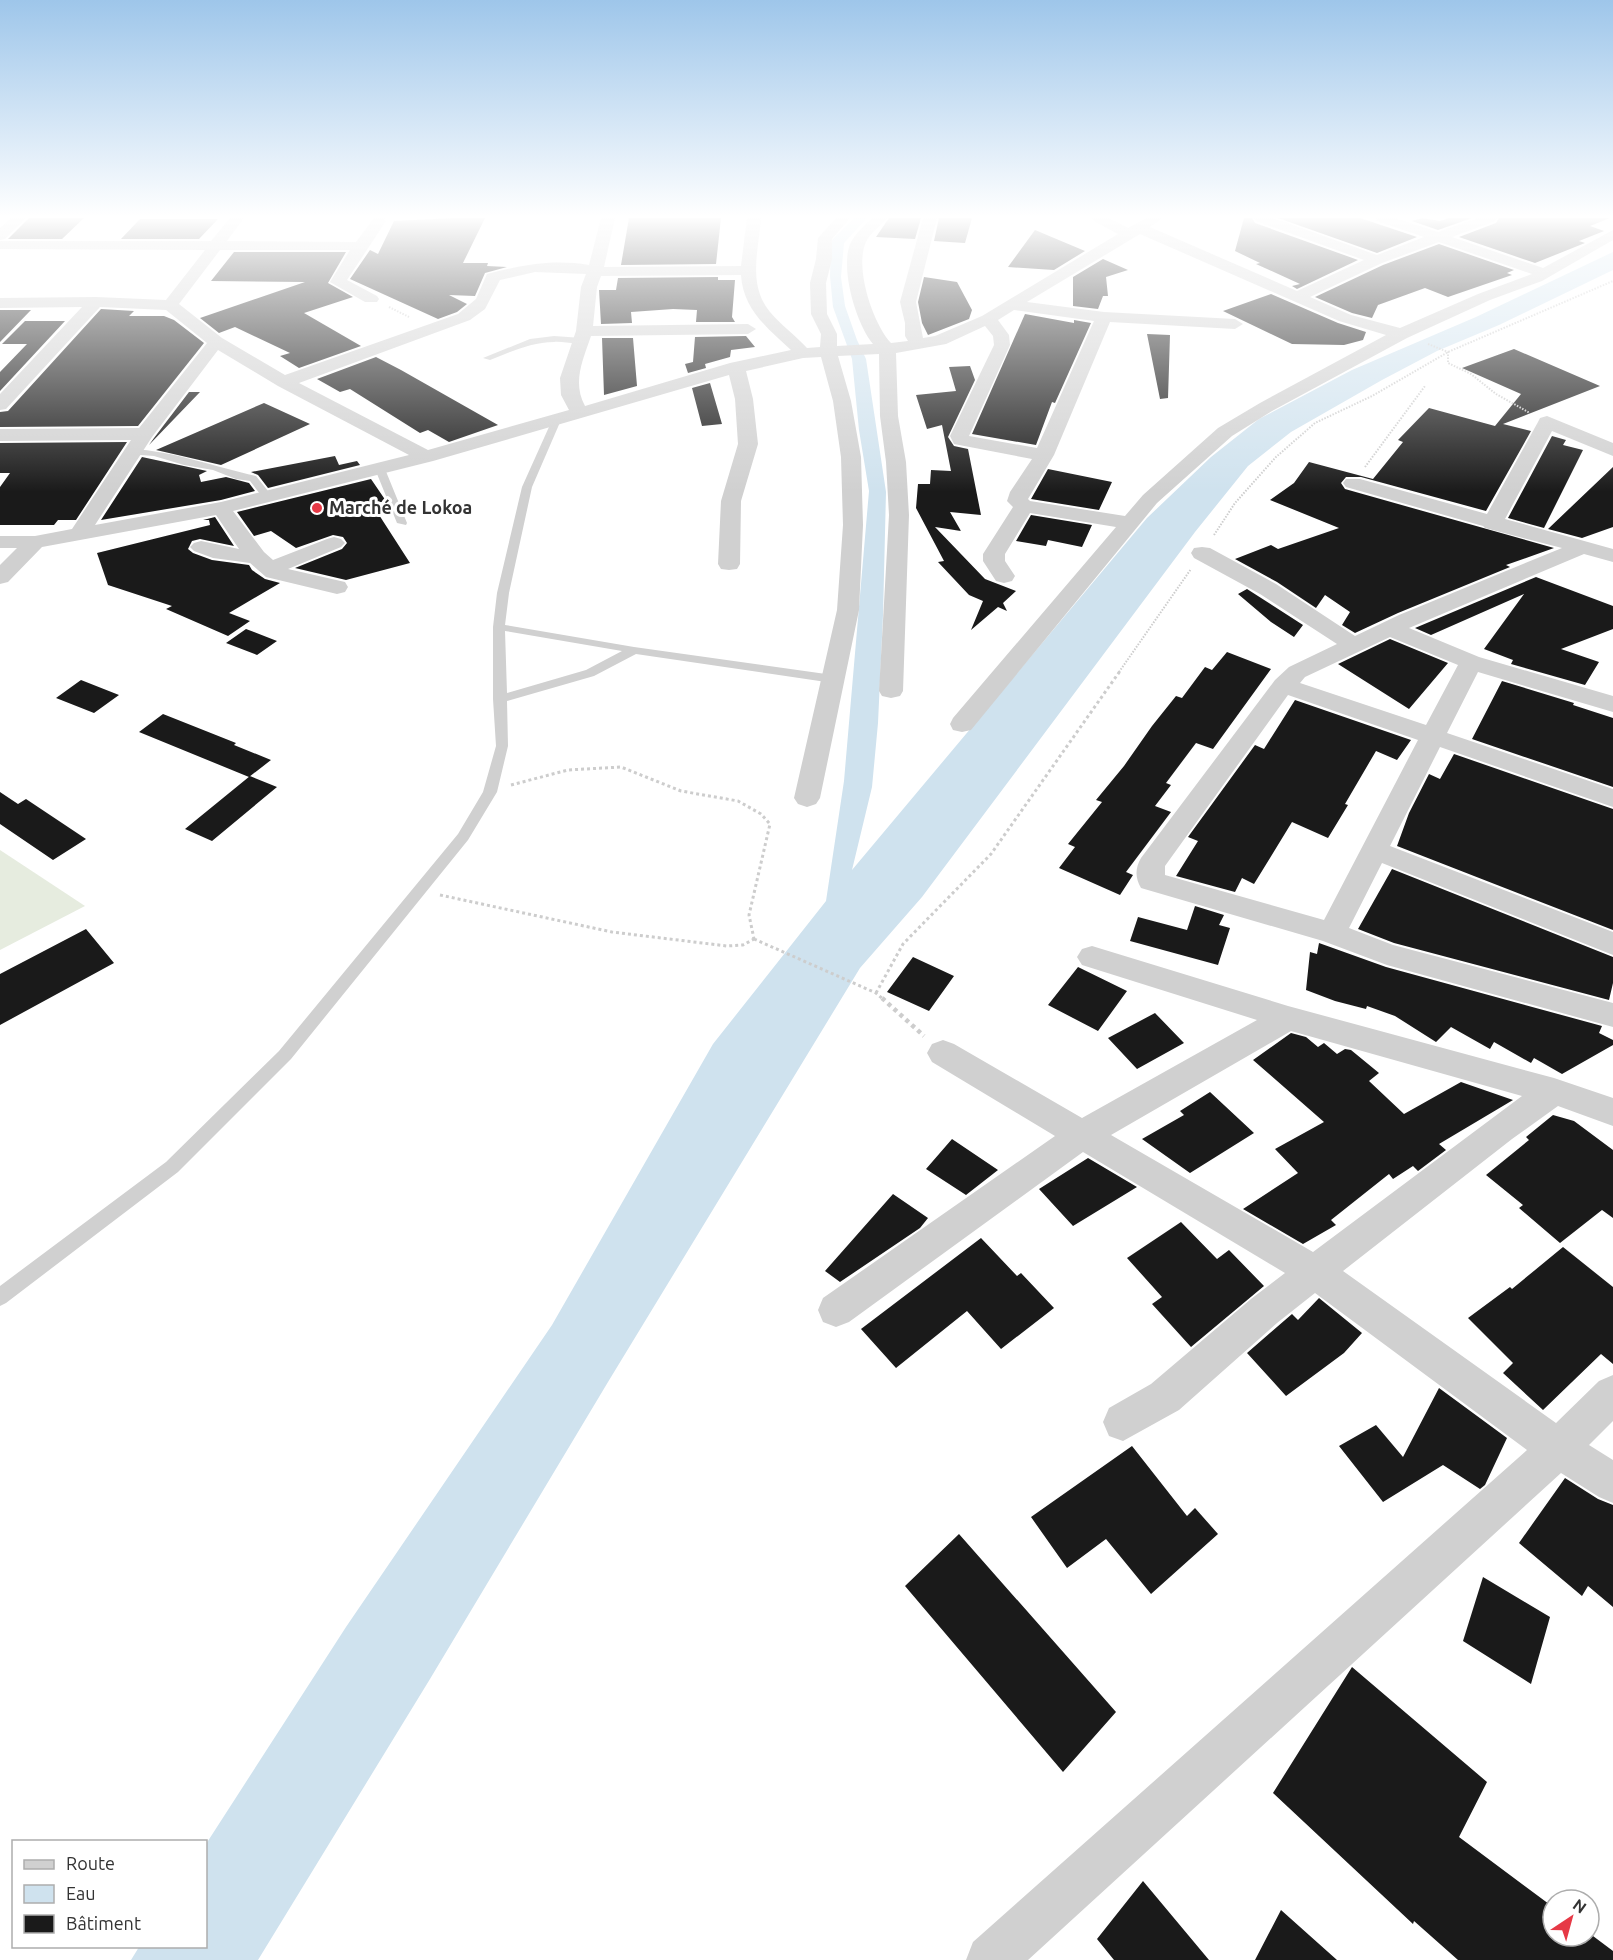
<svg xmlns="http://www.w3.org/2000/svg" width="1613" height="1960" font-family="Ubuntu,sans-serif">
	<style>
		.green { fill: #e6ecdf }
		.water { fill: #cfe2ee }
		.building { fill: #1a1a1a }
		.lines { fill: none; stroke-linecap: round; stroke-linejoin: round }
		.path-far2 { stroke: #cdcdcd; stroke-width: 2; stroke-dasharray: 1.5 1.5; stroke-linecap: butt }
		.path-far1 { stroke: #cdcdcd; stroke-width: 3; stroke-dasharray: 3 3; stroke-linecap: butt }
		.path { stroke: #cdcdcd; stroke-width: 4.5; stroke-dasharray: 4 4; stroke-linecap: butt }
		.lane { fill: #d0d0d0; fill-rule: evenodd }
		.street { fill: #d0d0d0; fill-rule: evenodd }
		.poi-dot { fill: #e63946; stroke: #fff; stroke-width: 2 }
		.labels { text-anchor: middle; stroke-width: 6; stroke-linejoin: round; paint-order: stroke }
		.far-poi-label { font-size: 18px; font-weight: bold; fill: #333; stroke: #fff; text-anchor: start }
	</style>
	<rect width="100%" height="100%" fill="#fff"/>
	<path class="green" d="M0,850L85,906L0,950Z"/>
	<path class="water" d="M854,218H867L844,243L841,277L845,306L857,340L866,359L886,492L883,615L878,723L872,787L852,870L1147,518L1211,457L1259,419L1352,370L1476,317L1613,252V270L1499,325L1437,351L1382,380L1291,432L1248,466L1195,532L922,897L860,968L608,1382L430,1679L258,1960H131L139,1947L206,1946V1844L346,1627L552,1325L713,1044L826,901L844,781L869,491L859,430L852,359L833,307L830,276L831,241Z"/>
	<path class="building" d="M29,218H84L62,239H8Z
		M452,218H485L463,263H488L487,266L507,267L485,273L475,296L449,295L467,304L457,312L438,319L350,279L370,250L378,254L394,221Z
		M629,218H721L716,264L621,265Z
		M889,218H921L915,239L876,237Z
		M939,218H972L965,243L934,241Z
		M1244,218H1252L1255,223L1358,260L1297,289L1292,286L1300,284L1256,264L1260,263L1235,251Z
		M1278,218H1360L1417,237L1377,253Z
		M1422,218L1440,221L1449,218H1472L1438,230L1412,221Z
		M1499,218H1610L1590,226L1604,231L1579,241L1585,243L1535,263L1459,237L1496,223Z
		M140,219H218L199,239H121Z
		M1035,230L1085,251L1054,270L1008,267Z
		M1439,244L1514,270L1507,273L1512,275L1448,297L1425,288L1378,305L1372,318L1352,313L1315,297L1383,265Z
		M234,252H346L328,283L353,297L304,313L361,346L299,368L280,356L290,353L235,327L219,333L200,318L305,282L211,281Z
		M1103,259L1128,270L1106,277L1108,296H1103L1098,309L1073,306V277Z
		M718,277V280H735L732,317L735,322H696L697,310L673,309L631,312L632,323L601,324L599,290H616L618,278Z
		M924,277L957,282L972,310L969,319L928,335L922,323L918,302Z
		M1271,294L1338,323L1366,332L1363,340L1344,345L1292,344L1223,311Z
		M101,309L134,311L129,316H164L174,320L204,343L138,426L0,427V412L8,411Z
		M0,310H31L0,342Z
		M1025,314L1074,323V320L1091,323L1055,403L1052,402L1036,445L972,434Z
		M25,321H65L0,391V372L27,344H2Z
		M1147,334L1170,335L1168,398L1160,399Z
		M746,336L755,347L731,350L730,357L705,364L706,368L688,373L685,364L693,362L695,337Z
		M602,338H633L637,386L604,395Z
		M1514,349L1600,386L1503,424L1531,431L1486,511L1361,477H1346L1341,483L1345,489L1554,548L1506,565L1510,567L1398,613L1355,633L1342,625L1350,612L1325,595L1316,608L1277,582L1235,559L1271,545L1278,549L1339,528L1270,500L1294,483L1309,462L1373,479L1403,442L1398,440L1429,408L1495,426L1521,394L1462,368Z
		M376,357L401,370L498,425L449,442L428,430L420,433L350,389L340,392L317,379Z
		M970,366L975,380L948,437L954,446L968,449L981,515L950,512L961,531L935,527L985,579L1016,591L1003,603L1007,611L998,607L971,630L983,601L969,595L938,562L944,561L916,508L918,484H930L931,470L951,471L942,425L927,429L916,395L956,391L949,367Z
		M710,383L722,424L702,426L692,388Z
		M189,392H200L149,445L154,438Z
		M264,403L310,424L221,465L156,450Z
		M1552,436L1566,440L1563,445L1583,450L1544,528L1508,518Z
		M127,442L76,520H58L54,525H0V487L10,473H0V443Z
		M335,456L339,465L357,461L360,465L268,488L258,475L251,472Z
		M142,457L207,471L199,475L201,482L226,477L249,483L255,491L221,500L101,520Z
		M1613,467V527L1582,538L1548,529Z
		M1048,469L1112,482L1099,510L1031,499Z
		M371,479L386,501L372,504L410,563L346,580L295,568L342,549L347,543L343,537L333,535L296,548L271,531L254,536L237,512Z
		M1031,515L1092,525L1082,547L1048,540L1046,546L1016,541Z
		M215,517L234,546L200,539L192,541L188,549L193,553L212,560L249,565L252,570L265,579L280,583L229,613L250,621L228,636L166,609L172,606L108,585L97,553L210,525L209,520H203Z
		M1536,577L1613,606V629L1561,649L1599,662L1585,685L1511,664L1513,660L1484,649L1524,594L1431,635L1415,628Z
		M1247,589L1303,625L1294,637L1271,622L1238,594Z
		M246,629L277,641L257,655L226,643Z
		M1390,639L1448,663L1409,709L1338,664Z
		M1227,652L1271,669L1213,749L1196,743L1166,783L1171,785L1155,806L1171,812L1126,872L1133,875L1120,895L1059,868L1075,847L1068,844L1102,802L1096,800L1124,766L1152,726L1176,696L1182,698L1205,667L1212,670Z
		M81,680L119,695L94,713L56,698Z
		M1502,681L1574,703L1573,705L1613,718V787L1472,739Z
		M1295,700L1411,740L1397,760L1376,751L1345,804L1348,805L1328,838L1292,822L1254,884L1242,878L1235,892L1176,876L1198,841L1188,837L1255,745L1264,749Z
		M163,714L236,743L234,745L271,760L249,777L139,732Z
		M1454,754L1613,809V930L1397,846L1409,813L1429,774L1440,779Z
		M250,776L277,787L212,841L185,829Z
		M0,792L18,804L26,799L86,839L53,860L0,824Z
		M1392,869L1613,957V983L1609,1000L1394,943L1358,929Z
		M1195,906L1224,915L1219,925L1230,928L1218,965L1130,941L1138,917L1187,930Z
		M86,929L114,963L0,1025V974Z
		M1319,943L1386,967L1602,1026L1599,1033L1613,1040V1045L1562,1074L1534,1058L1531,1063L1494,1042L1490,1049L1451,1027L1436,1042L1395,1016L1367,1006L1366,1009L1335,1001L1306,990L1310,952L1317,954Z
		M913,957L954,976L929,1011L887,992Z
		M1078,967L1127,991L1098,1031L1048,1005Z
		M1155,1013L1184,1043L1137,1069L1108,1038Z
		M1291,1033L1306,1037L1318,1047L1324,1043L1337,1054L1345,1049L1351,1050L1379,1073L1369,1081L1404,1114L1461,1082L1513,1100L1439,1144L1446,1150L1418,1171L1413,1166L1393,1179L1389,1174L1331,1220L1336,1225L1303,1244L1243,1209L1298,1173L1275,1149L1324,1122L1253,1060Z
		M1210,1092L1254,1133L1190,1173L1142,1139L1184,1115L1180,1111Z
		M1553,1115L1574,1121L1613,1150V1218L1602,1210L1560,1243L1519,1208L1523,1205L1486,1175L1529,1140L1526,1137Z
		M952,1139L998,1170L966,1195L926,1169Z
		M1088,1158L1137,1187L1073,1226L1039,1189Z
		M893,1194L928,1218L920,1228L840,1282L825,1271Z
		M1181,1222L1217,1259L1229,1250L1264,1286L1191,1347L1152,1304L1162,1297L1127,1258Z
		M981,1238L1017,1276L1021,1273L1054,1308L1001,1349L967,1311L896,1368L861,1329Z
		M1563,1247L1613,1287V1364L1601,1354L1543,1410L1503,1373L1513,1363L1468,1318L1510,1287L1512,1289Z
		M1319,1298L1362,1333L1344,1353L1286,1396L1247,1353L1292,1314L1298,1320Z
		M1439,1388L1507,1438L1485,1485L1480,1489L1443,1465L1383,1502L1339,1446L1376,1425L1403,1457Z
		M1132,1446L1187,1516L1195,1508L1218,1534L1151,1594L1106,1539L1067,1568L1031,1517Z
		M1565,1478L1598,1499L1613,1505V1607L1588,1586L1582,1596L1519,1543Z
		M959,1534L1116,1712L1063,1772L905,1586Z
		M1483,1577L1550,1617L1531,1684L1463,1641Z
		M1352,1667L1487,1782L1459,1837L1553,1907V1936H1589V1933L1613,1951V1960H1458L1414,1921L1413,1924L1273,1793Z
		M1143,1881L1209,1960H1114L1097,1939Z
		M1281,1910L1337,1960H1255Z"/>
	<g class="lines">
		<path class="path-far2" d="M389,307L409,317
			M1428,344L1448,352V363L1471,374L1496,394L1530,413
			M1365,467L1425,386
			M1214,535L1235,503L1276,457L1315,423L1372,396L1448,352L1613,281
			M1119,672L1191,569"/>
		<path class="path-far1" d="M511,785L568,770L621,767L681,791L738,801L761,814L770,824L749,915L754,939
			M440,895L612,932L727,946L743,945L754,939
			M754,939L876,993L884,1000
			M876,993L903,944L991,854L1120,671"/>
		<path class="path" d="M882,998L924,1036"/>
		<path class="lane" d="M554,336L582,338L586,341C578,346 564,341 554,342C531,342 511,352 490,360L483,358L530,339Z
			M553,418L561,420L532,487L509,593L505,625L634,647L833,675L839,679L833,683L636,654L594,676L507,701L508,746L497,792L468,840L291,1059L178,1172L6,1303L0,1306V1286L166,1162L279,1051L458,834L483,792L496,746L493,699V627L497,593L522,487ZM505,631L622,651L586,670L507,693Z
			M131,449C174,451 215,467 256,476L272,496L263,498L250,481L236,479L213,470L184,465L154,456L128,454V450Z
			M380,466L385,469L407,523L406,525L397,523L375,469Z"/>
		<path class="street" d="M11,218H26L5,239L0,240V228Z
			M230,218H244L227,241L356,242L374,218H384L386,221L347,280L377,296L379,299L377,302H365L330,282L350,250H220L179,304L222,338L285,375L458,314L476,299L487,274C523,265 552,259 589,265L601,218H615L604,267L741,266L747,218H761C759,249 747,284 770,312C781,325 795,335 807,348L820,347L821,334L811,314L810,283L816,259L818,238L836,218H850L832,239V259L826,283L827,314L837,334V346L873,344C856,324 839,266 851,242C856,233 865,225 872,218H887C881,226 870,233 866,242C854,267 873,324 891,343L908,341L905,336V323L900,302L923,218H937L916,302L923,338L935,336L982,316L1118,234L1094,221L1092,218H1109L1128,228L1146,218H1162L1150,227L1297,291L1364,260L1256,221L1254,218H1273L1377,255L1424,237L1377,221L1375,218H1395L1438,232L1478,218H1497L1495,221L1452,237L1543,268L1613,230V240L1542,281L1490,300L1407,338L1272,411L1232,436L1157,503L971,730L962,732L953,730L950,724L953,718L1116,527L1030,513L1005,554V561L1015,576L1012,581L1004,583L996,581L983,561V554L1013,507L1007,501L1010,492L1032,459L954,444L950,436L994,345L993,336L985,326L946,344L896,353L898,416L906,462L909,515L903,691L900,696L891,698L882,696L879,691L889,515L886,462L880,416L879,354L838,356L851,401L861,457L863,525L859,610L820,798L816,804L807,807L798,804L794,798L837,610L843,525L841,457L833,401L821,357L803,358L746,371L753,399L758,444L741,501L740,564L737,569L729,570L721,569L718,564L721,501L738,444L735,399L729,375L433,461L233,511L264,552L273,560L327,539L334,537L341,539L345,543L341,547L288,569L345,582L348,587L345,592L337,594L266,577L250,563L213,558L194,551L190,547L194,543L201,541L239,549L216,515L42,547L8,582L0,584V565L17,548H0V536H35L72,529L131,440L0,441V429L139,428L207,343L166,310L100,307L6,409L0,410V394L82,307L0,308V298L96,297L166,300L205,250L0,249V241H211ZM1140,234L1339,321L1386,335L1260,403L1218,428L1143,495L1125,516L1030,501L1028,499L1054,455L1110,322L1235,329L1243,324L1235,319L1104,312L1027,302ZM1439,242L1532,274L1478,294L1400,328L1351,315L1310,297L1382,263ZM535,272L586,274L581,287L576,331L560,378L561,395L569,410L428,450L299,383L470,320L485,309L500,280ZM741,275C743,309 767,328 791,350L730,363L585,406C572,382 583,360 591,336L748,334L756,329L748,324L593,326L597,287L601,276ZM1014,310L1094,321L1037,448L969,436L1010,345L1009,335L998,320ZM218,350L278,386L409,455L221,502L95,525L152,437Z
			M1547,416L1613,443V456L1552,431L1505,519L1613,549V562L1584,554L1409,628L1479,657L1613,696V712L1478,672L1447,733L1613,789V807L1440,747L1390,846L1613,932V955L1382,863L1349,928L1393,945L1613,1003V1027L1387,965L1323,941L1141,888C1135,878 1135,868 1141,858L1275,680L1289,667L1337,644L1260,594L1194,558L1191,553L1194,548L1202,547L1210,548L1276,584L1355,636L1399,615L1562,548L1485,528L1483,526L1346,487L1343,483L1346,479H1360L1487,514L1538,422L1540,418ZM1390,637L1458,665L1426,725L1300,683L1305,677ZM1288,695L1418,740L1324,920L1165,875V866Z
			M1092,946L1288,1006L1554,1078L1613,1098V1126L1558,1106L1512,1139L1343,1271L1556,1423L1599,1381L1613,1375V1421L1589,1445L1613,1460V1503L1599,1497L1561,1473L1028,1960H966L973,1942L1527,1450L1315,1293L1277,1323L1179,1410L1123,1441L1109,1436L1103,1422L1109,1408L1151,1384L1251,1299L1285,1273L1083,1152L849,1322L836,1327L823,1322L818,1310L823,1298L1055,1136L932,1062L927,1053L932,1044L943,1040L954,1044L1082,1118L1257,1020L1082,965L1077,957L1082,949ZM1291,1031L1522,1096L1313,1252L1111,1135Z"/>
	</g>
	<linearGradient id="sky" x2="0" y2="1"><stop stop-color="#9ec6ea"/><stop offset="0.44" stop-color="#fff"/><stop offset="1" stop-color="#fff" stop-opacity="0"/></linearGradient>
	<rect width="1613" height="492" fill="url(#sky)"/>
	<circle class="poi-dot" cx="317" cy="508" r="6"/>
	<g class="labels">
		<g class="far-poi-label">
			<text x="329" y="514">Marché de Lokoa</text>
		</g>
	</g>
	<rect x="12" y="1840" width="195" height="108" fill="#ffffff" stroke="#adadad" stroke-width="1.5"/>
	<rect x="24" y="1860" width="30" height="9" fill="#d0d0d0" stroke="#adadad" stroke-width="1.5"/>
	<text x="66" y="1870" font-size="18" fill="#333333">Route</text>
	<rect x="24" y="1885" width="30" height="18" fill="#cfe2ee" stroke="#adadad" stroke-width="1.5"/>
	<text x="66" y="1900" font-size="18" fill="#333333">Eau</text>
	<rect x="24" y="1915" width="30" height="18" fill="#1a1a1a" stroke="#adadad" stroke-width="1.5"/>
	<text x="66" y="1930" font-size="18" fill="#333333">Bâtiment</text>
	<g transform="translate(1571 1918) rotate(36)"><circle r="28" fill="#ffffff" stroke="#adadad" stroke-width="1.5"/>
	<path d="M0-4.5L10 22L0 15L-10 22Z" fill="#e63946"/>
	<text y="-9" font-size="16" font-weight="bold" text-anchor="middle" fill="#333333">N</text>
	</g>
</svg>
